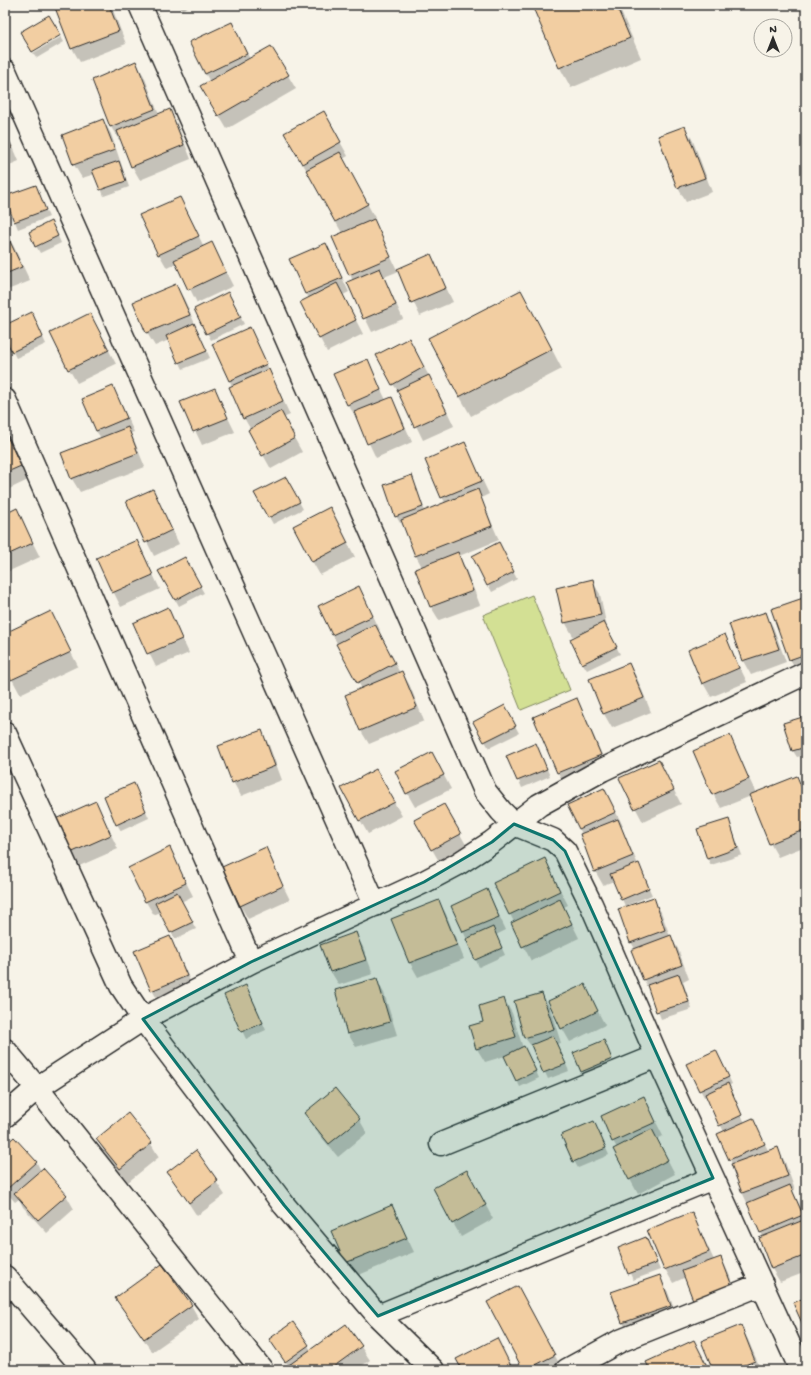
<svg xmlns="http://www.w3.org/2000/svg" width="811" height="1375" font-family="'Gochi Hand',sans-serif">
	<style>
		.green { fill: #d3e094; stroke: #7f8660 }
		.shadow { fill: #0003 }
		.building { fill: #f2cea2; stroke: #2b2b2b }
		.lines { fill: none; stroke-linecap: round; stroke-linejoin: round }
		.street-casing { stroke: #2b2b2b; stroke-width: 25 }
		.street { stroke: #f7f3e8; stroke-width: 22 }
		.marked { fill: #0f766e; fill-opacity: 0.2; stroke: #0f766e; stroke-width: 3; stroke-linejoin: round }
	</style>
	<rect width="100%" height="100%" fill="#f7f3e8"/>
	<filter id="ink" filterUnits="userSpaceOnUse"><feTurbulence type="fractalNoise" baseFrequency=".025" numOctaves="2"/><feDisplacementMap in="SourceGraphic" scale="8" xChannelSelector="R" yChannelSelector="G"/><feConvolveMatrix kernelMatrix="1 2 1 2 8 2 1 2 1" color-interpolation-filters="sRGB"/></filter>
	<g filter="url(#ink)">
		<path class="green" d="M532,595L570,690L521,710L483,615Z"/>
		<path class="shadow" d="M56,5H111L126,44L80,62L72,48Z
			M179,5H191L182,10Z
			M550,5H618L641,58L571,88L560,68L536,11Z
			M231,23L250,59L271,47L296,89L227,129L202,87L210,82L205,73Z
			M61,37L64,42L37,58L33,53Z
			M136,63L144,76L159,115L169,111L177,124L191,159L140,180L132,166L121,139L119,140L111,127L93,80Z
			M324,113L348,156L343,159L375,218L373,219L397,270L431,256L453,302L420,316L399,271L384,277L403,319L372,332L348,283L353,281L333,237L342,233L286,134Z
			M103,120L111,134L129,187L104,196L95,174L82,178L74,165Z
			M685,127L693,141L712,192L686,202L678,188L659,137Z
			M5,128L19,161L5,167Z
			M35,186L49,217L18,229L5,197Z
			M180,198L204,247L212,244L233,286L197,303L177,263L167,268L159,254Z
			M55,229L61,243L40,253L36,246Z
			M5,232L13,245L30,281L5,291Z
			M326,244L349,292L343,295L363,334L327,352L301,302L309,298L306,293Z
			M176,285L184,299L210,358L183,369L169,340L155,346L147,333Z
			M232,300L244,324L211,340L195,310Z
			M532,311L562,369L471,416L460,397Z
			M90,314L116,364L77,383L69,369Z
			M35,320L46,344L16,358L5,336V326Z
			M250,328L290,415L283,418L302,452L271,469L249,430H251L244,418L230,381Z
			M416,353L437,390L454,426L423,440L402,397L393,384Z
			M367,361L386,400L391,398L399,412L412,442L376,458L357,418L348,405L334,374Z
			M113,387L134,432L131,433L145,467L80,492L72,479L62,453L101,438L96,431Z
			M214,389L235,432L202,445L182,403Z
			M5,434L28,480L5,491Z
			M465,444L489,494L481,498L499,540L459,556L465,567L480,605L439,620L431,607L416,569L422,567L416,556L402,522L400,523L396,516L411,477L425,511L445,503L426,460Z
			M286,478L303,509L273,524L256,494Z
			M153,490L179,544L154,556L127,502Z
			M16,510L40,557L5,573V515Z
			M337,522L355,557L320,575L312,561Z
			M137,541L160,589L121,607L97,559Z
			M502,550L517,579L492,592L473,556Z
			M184,558L204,593L179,606L160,571Z
			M592,581L600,594L607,628L620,654L587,670L583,664L578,635L573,636L565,622Z
			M359,587L380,630L378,631L400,673L402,672L410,686L424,721L369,744L361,731L362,689L332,634Z
			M806,598V670L798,673L790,659Z
			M168,609L189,653L156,667L134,623Z
			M50,612L78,666L20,694L5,666V634Z
			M765,613L773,627L786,662L751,675L743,661L730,625Z
			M724,635L747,682L711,697L703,683Z
			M629,664L637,678L651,712L612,728L604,714L590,680Z
			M577,699L584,713L608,769L566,786L558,773L534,717Z
			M508,713L519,733L489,748L474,723Z
			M806,717V755L797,757L793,751Z
			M261,731L269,745L282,780L241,796L233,782Z
			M729,736L756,793L797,777L806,794V846L778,857L770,843L751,796L721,808L713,794Z
			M536,745L550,776L522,788L508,756Z
			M432,753L451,789L415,807L407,793Z
			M375,770L402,816L368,834L342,788Z
			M666,775L681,804L643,822L620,779Z
			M604,789L623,826L621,827L652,895L625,906L614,881L603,885L595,871L582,834L568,806Z
			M137,791L149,818L121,831L117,824Z
			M95,802L118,849L77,867L69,853Z
			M443,805L468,848L440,863L415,820Z
			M728,820L742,855L711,865L707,858Z
			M169,849L193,896L181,902L196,929L175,939L160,912L154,915L146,902Z
			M265,849L290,900L248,919L240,905Z
			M544,859L568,905L564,907L579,938L531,961L512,923L514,922L494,883Z
			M487,890L506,930L496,935L505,955L479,967L452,906Z
			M653,898L661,912L670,936L678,949L689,979L683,982L692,1009L661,1019L651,993L644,980L632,950L635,949L631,942Z
			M438,901L446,914L464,959L418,977L410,963L393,919Z
			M355,933L363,947L373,974L339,985L331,972L322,945Z
			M169,937L177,951L194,990L160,1004L152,990Z
			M376,979L384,993L397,1035L356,1047L348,1034Z
			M584,985L605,1025L570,1042L562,1028Z
			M249,992L266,1030L246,1039L225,995Z
			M542,994L550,1008L561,1043L557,1044L569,1071L548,1079L535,1051L525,1038L515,1002Z
			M504,999L512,1013L523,1048L528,1054L539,1078L520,1087L505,1056L485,1062L477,1049L485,1023Z
			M604,1041L615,1066L586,1078L582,1071Z
			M720,1058L732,1084L728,1086L745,1123L752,1119L769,1152L777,1149L785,1162L795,1190L793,1191L806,1219V1272L780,1282L772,1269L763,1237L742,1192L730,1159L724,1132L707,1096L704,1097L687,1064Z
			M644,1098L663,1136L657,1139L675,1174L638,1194L614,1150L617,1148L613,1141Z
			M128,1114L151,1144L159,1157L128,1182L105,1153L97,1139Z
			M305,1114L359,1119L367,1133L338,1157L313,1127Z
			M594,1122L609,1155L578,1168L574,1161Z
			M14,1138L37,1163L41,1171L66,1195L74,1209L47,1233L23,1207L19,1199L15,1202L5,1191V1146Z
			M196,1152L225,1195L197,1216L168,1172Z
			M475,1185L493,1219L461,1237L453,1223Z
			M392,1206L414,1252L354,1277L332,1231Z
			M692,1214L714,1260L721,1258L728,1272L739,1299L686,1277L673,1283L665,1269Z
			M646,1238L660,1270L633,1280L619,1249Z
			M659,1276L667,1290L678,1319L631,1336L623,1323L612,1293Z
			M116,1299L191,1305L199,1319L152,1352Z
			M526,1301L562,1369L560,1370H525Z
			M293,1324L311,1350L346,1325L370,1360L356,1370H284L289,1366L274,1346Z
			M741,1326L748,1340L761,1370H714Z"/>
		<path class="building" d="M54,5H109L119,31L71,49Z
			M547,5H616L630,38L559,68L534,10Z
			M49,15L61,35L32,52L20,32Z
			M232,22L247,54L205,74L189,42Z
			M271,46L289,75L218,116L200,86Z
			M136,61L155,109L110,127L92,80Z
			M170,109L184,145L131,167L117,131Z
			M324,111L341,142L302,164L284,133Z
			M103,119L115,150L73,165L62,135Z
			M685,126L705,178L677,188L658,136Z
			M5,131L12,148L5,151Z
			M340,152L368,204L335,222L306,170Z
			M119,161L126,181L100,190L92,170Z
			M36,185L46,210L14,222L5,196Z
			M180,197L199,236L158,255L139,215Z
			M374,219L391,257L349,275L332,237Z
			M51,221L58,236L35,247L29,232Z
			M5,231L22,267L5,274Z
			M212,242L226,272L188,290L174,260Z
			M326,243L342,278L305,294L289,259Z
			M431,254L446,288L411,303L397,269Z
			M380,268L396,305L363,319L347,282Z
			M337,283L356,320L319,339L300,302Z
			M176,284L190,315L146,333L133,302Z
			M521,290L552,349L459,397L428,338Z
			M228,292L241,317L206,334L194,309Z
			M32,312L43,337L12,352L5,338V325Z
			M90,313L109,350L68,370L50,333Z
			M194,323L207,351L178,363L166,336Z
			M250,327L267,364L229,381L212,344Z
			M409,338L424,367L392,385L376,355Z
			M368,359L381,390L347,405L333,374Z
			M269,369L283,401L243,419L229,387Z
			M429,375L447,412L414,427L397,390Z
			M113,386L127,418L96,431L82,399Z
			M215,388L228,418L193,432L180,402Z
			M392,397L405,428L367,444L354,412Z
			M281,411L295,438L262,456L248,430Z
			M128,427L138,453L71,479L61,453Z
			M5,432L21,466L5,473Z
			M465,442L482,481L441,498L425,460Z
			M412,475L423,507L395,517L384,485Z
			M286,477L300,502L268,518L254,493Z
			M153,489L172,530L145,543L126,501Z
			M478,489L492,526L415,556L401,520Z
			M330,507L348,543L312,562L293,526Z
			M17,508L33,543L5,556V514Z
			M137,540L153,575L112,593L96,558Z
			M499,542L514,572L487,586L472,556Z
			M458,552L473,591L430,607L415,569Z
			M185,557L201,586L175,600L158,571Z
			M593,579L601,615L564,623L556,588Z
			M359,586L373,616L332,635L318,606Z
			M806,597V654L789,660L771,609Z
			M168,607L182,639L147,654L133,623Z
			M51,611L71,652L11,680L5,668V633Z
			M766,612L779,649L742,661L729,624Z
			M604,622L617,647L582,664L570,639Z
			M375,624L395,663L357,683L336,644Z
			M725,634L739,668L702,684L688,650Z
			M629,663L644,698L603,714L589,679Z
			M402,671L417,707L360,731L345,695Z
			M577,698L601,755L557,773L533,717Z
			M505,705L516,726L484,742L473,722Z
			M806,716V747L792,751L783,723Z
			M262,730L275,766L232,783L218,746Z
			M730,735L749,779L712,795L693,751Z
			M536,743L547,769L517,781L506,756Z
			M432,752L444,775L406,794L395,771Z
			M659,760L674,790L634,809L619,778Z
			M376,769L395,802L359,821L341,788Z
			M797,776L806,798V829L769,844L749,795Z
			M134,783L146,811L116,825L104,796Z
			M604,788L616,812L579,829L567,805Z
			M96,801L111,835L68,854L53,820Z
			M444,804L461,834L431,850L414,820Z
			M618,819L633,856L594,872L580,834Z
			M729,819L738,848L707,859L697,829Z
			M170,847L186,883L145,902L128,868Z
			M266,847L283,886L240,906L222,867Z
			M545,858L560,891L509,915L493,883Z
			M639,863L649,888L621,900L610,874Z
			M487,889L499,917L463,932L451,906Z
			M177,892L193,922L170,933L155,903Z
			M654,897L665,930L630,943L618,909Z
			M560,899L572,924L522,947L511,923Z
			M439,900L457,945L409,963L391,919Z
			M493,927L502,948L475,960L466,939Z
			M356,932L366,960L330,972L320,945Z
			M671,935L682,965L643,980L631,950Z
			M170,936L187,976L151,991L134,951Z
			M679,974L689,1002L656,1012L647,985Z
			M377,978L390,1022L347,1034L335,990Z
			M585,984L598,1011L561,1029L548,1001Z
			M246,985L263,1023L241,1032L224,995Z
			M542,993L554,1029L524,1038L514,1001Z
			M504,998L516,1037L476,1049L469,1026L483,1022L479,1006Z
			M553,1036L566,1064L543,1073L531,1045Z
			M604,1040L612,1059L581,1072L573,1053Z
			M524,1046L536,1071L516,1081L504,1056Z
			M716,1050L729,1077L699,1091L686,1064Z
			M728,1083L742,1115L719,1126L705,1094Z
			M335,1088L360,1119L329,1144L304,1113Z
			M644,1096L656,1122L612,1142L601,1116Z
			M128,1113L152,1143L120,1169L96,1139Z
			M753,1118L765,1144L729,1160L717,1134Z
			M594,1121L606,1148L573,1162L561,1135Z
			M652,1129L668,1160L629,1180L613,1149Z
			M14,1137L37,1162L7,1189L5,1187V1145Z
			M778,1147L788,1176L742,1193L731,1164Z
			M196,1150L218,1181L189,1203L167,1172Z
			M43,1168L67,1195L38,1220L14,1193Z
			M467,1170L486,1205L452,1224L433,1188Z
			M790,1185L803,1215L760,1233L747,1203Z
			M392,1205L407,1238L345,1263L331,1231Z
			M692,1212L709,1252L664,1270L647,1230Z
			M806,1219V1255L771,1269L759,1238Z
			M646,1237L657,1263L628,1274L618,1248Z
			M721,1257L732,1286L693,1300L682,1271Z
			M162,1264L192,1305L144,1339L115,1298Z
			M660,1275L671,1306L622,1323L611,1292Z
			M518,1286L555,1355L526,1370H523L487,1302Z
			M806,1297V1332L793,1303Z
			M293,1322L309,1345L285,1362L269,1339Z
			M346,1324L362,1346L329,1370H282Z
			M741,1325L755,1361L732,1370H713L701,1341Z
			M497,1338L512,1368L508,1370H462L456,1359Z
			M694,1340L709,1370H650L646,1362Z"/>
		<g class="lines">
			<defs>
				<path id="street" d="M140,5L485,791L501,811L514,824L553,840L565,851L591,904L657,1056L801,1370
					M5,71L375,905
					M5,400L251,962
					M5,733L121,986L143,1019L284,1205L378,1316L433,1370
					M5,1050L37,1088L262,1370
					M5,1116L37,1088L143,1019L251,962L424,882L458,864L492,842L539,805L602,770L806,673
					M441,1144L657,1056
					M5,1277L85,1370
					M378,1316L713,1178
					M567,1370L620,1341L762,1284"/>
			</defs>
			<use href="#street" class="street-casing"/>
			<use href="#street" class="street"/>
		</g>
	</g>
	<path class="marked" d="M514,824L553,840L565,851L713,1178L378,1316L284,1205L143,1019L251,962L424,882L492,842Z"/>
	<rect width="811" height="1375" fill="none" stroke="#f7f3e8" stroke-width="20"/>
	<rect x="10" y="10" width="791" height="1355" fill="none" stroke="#2b2b2b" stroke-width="1.5" filter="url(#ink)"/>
	<g transform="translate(773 38)"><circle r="19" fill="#f7f3e8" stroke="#a5a39c"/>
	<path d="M0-3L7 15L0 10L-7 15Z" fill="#2b2b2b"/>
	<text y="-6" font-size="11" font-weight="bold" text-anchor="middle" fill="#2b2b2b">N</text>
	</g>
</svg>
